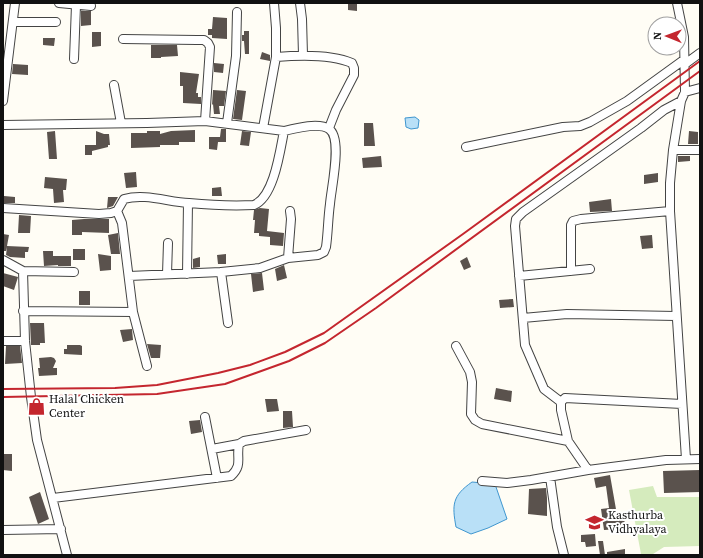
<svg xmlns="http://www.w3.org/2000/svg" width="703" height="558" font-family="'Source Serif 4',serif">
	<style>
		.green { fill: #d5ebbd }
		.water { fill: #b9e0f7; stroke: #3f96cf }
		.building { fill: #5a524d }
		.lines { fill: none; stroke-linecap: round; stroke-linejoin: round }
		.minor-casing { stroke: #444; stroke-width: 10 }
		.minor { stroke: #fff; stroke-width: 8 }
		.rail { stroke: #c4262e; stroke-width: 2 }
		.labels { text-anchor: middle; stroke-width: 4; stroke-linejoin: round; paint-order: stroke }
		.poi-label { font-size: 12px; fill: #111; stroke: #fff; text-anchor: start }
	</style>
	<rect width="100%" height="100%" fill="#fffdf5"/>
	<path class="green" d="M653,486L657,497H700V546L664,547L653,554H641L629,490Z"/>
	<path class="water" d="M415,117L419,120L418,128L411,129L406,127L405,118Z
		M472,482L495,484L507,519L488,528L471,534L456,527C452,505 452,496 472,482Z"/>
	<path class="building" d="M348,4H357V11L348,10Z
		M81,11H91V25L81,26Z
		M213,17L227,18V39L212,38V35H208V29H212Z
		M244,31H249V54H245L244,41H242V35H244Z
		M92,32H101V46L92,47Z
		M43,38H55L54,46L43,45Z
		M151,45H177L178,56L161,57V58H151Z
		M262,52L270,55V61L260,59Z
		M214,63L224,64L223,73L214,72Z
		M13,64L28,65V75L12,74Z
		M180,72L199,74L196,93H198V97H201V104L183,103V86H180Z
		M213,90L226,91L224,106H219L220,114H214L213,104L212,105Z
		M237,90L246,91L242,120L233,119Z
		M364,123H373L375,146H364Z
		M221,129H226V142H218L217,150L209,149V137H220Z
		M195,130V142H179V145H160V147L131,148V133H147V131H160V134L171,131Z
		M55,131L57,159H49L47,132Z
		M96,131L104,134H109L110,145H104H108V147L92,151V155H85V145H96Z
		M242,131L251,132L249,146L240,145Z
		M689,131L698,132V144H688Z
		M381,156L382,167L363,168L362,158Z
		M678,156H690V161L678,162Z
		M136,172L137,187L126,188L124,173Z
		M658,173V182L644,184V175Z
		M45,177L67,179L66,190H63L64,202L54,203L53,189L44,188Z
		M221,187L222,196H212V188Z
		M4,196L15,197V203H4Z
		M108,197H118L113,206L107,208Z
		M611,199L612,211L590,212L589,202Z
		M260,208L269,209L267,231L284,233L283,246L270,245V237L259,236V233H254L255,220H253L254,210Z
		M19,215L31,216L30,233H18Z
		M84,219H109V233L82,232V235H72V220Z
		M118,233L120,254H111L108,235Z
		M3,234L9,235L7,246L29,247L28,252H25V258L10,257L6,255L7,247L6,251H3Z
		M652,235L653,248L642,249L640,236Z
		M73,249H85V260H73Z
		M43,251H53V256H71V266H58V265L44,266Z
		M98,254L111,256V270L100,271Z
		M226,254V264H218L217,255Z
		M200,257V267L193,268V259Z
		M467,257L471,267L464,270L460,261Z
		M284,265L287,278L277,281L275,269Z
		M3,273L18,277L14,290L3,286Z
		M262,273L264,290L253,292L251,274Z
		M79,291H90V305H79Z
		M513,299L514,307L500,308L499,300Z
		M30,323H44L45,343H40V345H31Z
		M132,329L133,340L123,342L120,330Z
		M147,344L161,345L160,358H151Z
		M67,345H80L82,346V355L64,354V349H67Z
		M6,346H20L22,363L5,364Z
		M51,357L54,358L56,361L53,368H57V375L39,376L38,368H40L39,358Z
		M496,388L512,391L511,402L494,399Z
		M265,399H277L279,411L267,412Z
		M283,411H292L293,427L283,428Z
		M200,420L202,432L191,434L189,421Z
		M3,454H12V471L3,470Z
		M700,470V492L664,493L663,471Z
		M610,475L617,515L623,514L625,524L620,525L621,529L604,530L601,509L609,508L606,486L596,488L594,478Z
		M546,488L547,498V516L528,514L529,489Z
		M40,492L49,519L38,524L29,497Z
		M595,534L596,546L586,547L585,542H581V535Z
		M598,541H603L605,555H600Z
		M625,549V555H607V552Z"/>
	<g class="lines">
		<defs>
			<path id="minor" d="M59,3L91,6
				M274,3L276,28V57
				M300,3L302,19L303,55
				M677,3L684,37L685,92L681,101L673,150L670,183V211L686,459
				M13,22H56
				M123,39L197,40H204L208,43L210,47L205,121
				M74,59L76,5
				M685,64L700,53
				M114,85L121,123
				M685,92L700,88
				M3,101L15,3
				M227,123L236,56L237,12
				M3,125L147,123L205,121L284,131C280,151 274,197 254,205C232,206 210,205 189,203C168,202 145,193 124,199L117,211L111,213L99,214L3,208
				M263,128L276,57C299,55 331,54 352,63L354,68V75L336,110L329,128
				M284,131C296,128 319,122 329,129C343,138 331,189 330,204C328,218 328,233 326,247L324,252L318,255L288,258L291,219L290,211
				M466,147L563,127L580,126L590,122L627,101L685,59
				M673,150H700
				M117,211L122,223L133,312L147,366
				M3,260L23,271L25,341L31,397L37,440L67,555
				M23,271L74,272
				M571,271V225L573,221L581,219L670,211
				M221,272L228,323
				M167,274L168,243
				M187,274L188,203
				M129,276L221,272L260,268L288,258
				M519,276L590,269
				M23,311L133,312
				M523,318L567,314L676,316
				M3,341H25
				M456,346L470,372L472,382L471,414L475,420L482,424L568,441L588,470L666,460L700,459
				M561,402L544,389L525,345L515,226L516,219L523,212L641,128L664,110L681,101
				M205,417L217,478
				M568,441L561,410V402L565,398L682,404
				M212,449L239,444
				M550,477L557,527L564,555
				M482,481L507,483L531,480L588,470
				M53,498L231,476C243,465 236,458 239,444L244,441L306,430
				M3,530L61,529"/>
		</defs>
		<use href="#minor" class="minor-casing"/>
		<use href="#minor" class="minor"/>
		<path class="rail" d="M3,389L115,388L157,385L218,373L250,365L285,352L324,333L463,234L700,61
			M3,397L157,394L225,384L289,361L325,343L376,308L700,71"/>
	</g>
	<defs>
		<symbol id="shop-bare" viewBox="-9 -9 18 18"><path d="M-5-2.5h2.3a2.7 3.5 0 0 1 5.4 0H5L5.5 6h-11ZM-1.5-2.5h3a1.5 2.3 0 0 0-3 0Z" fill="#c4262e" stroke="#fff" stroke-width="2.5" paint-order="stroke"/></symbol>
		<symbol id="school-bare" viewBox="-9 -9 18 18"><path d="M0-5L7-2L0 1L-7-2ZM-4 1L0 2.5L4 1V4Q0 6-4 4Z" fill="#c4262e" stroke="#fff" stroke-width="2.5" paint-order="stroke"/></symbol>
	</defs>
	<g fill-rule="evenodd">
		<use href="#shop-bare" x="24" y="394" width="25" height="25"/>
		<use href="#school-bare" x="582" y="510" width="25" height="25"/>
	</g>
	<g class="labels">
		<g class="poi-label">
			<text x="49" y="403">Halal Chicken<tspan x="49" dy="14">Center</tspan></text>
			<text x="608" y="519">Kasthurba<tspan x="608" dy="14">Vidhyalaya</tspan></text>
		</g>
	</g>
	<rect width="703" height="558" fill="none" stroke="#111111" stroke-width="8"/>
	<g transform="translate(667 36) rotate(271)"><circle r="19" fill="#ffffff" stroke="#a0a0a0"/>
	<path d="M0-3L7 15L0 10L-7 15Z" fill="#c4262e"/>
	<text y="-6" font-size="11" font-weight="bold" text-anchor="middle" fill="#111111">N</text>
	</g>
</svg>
